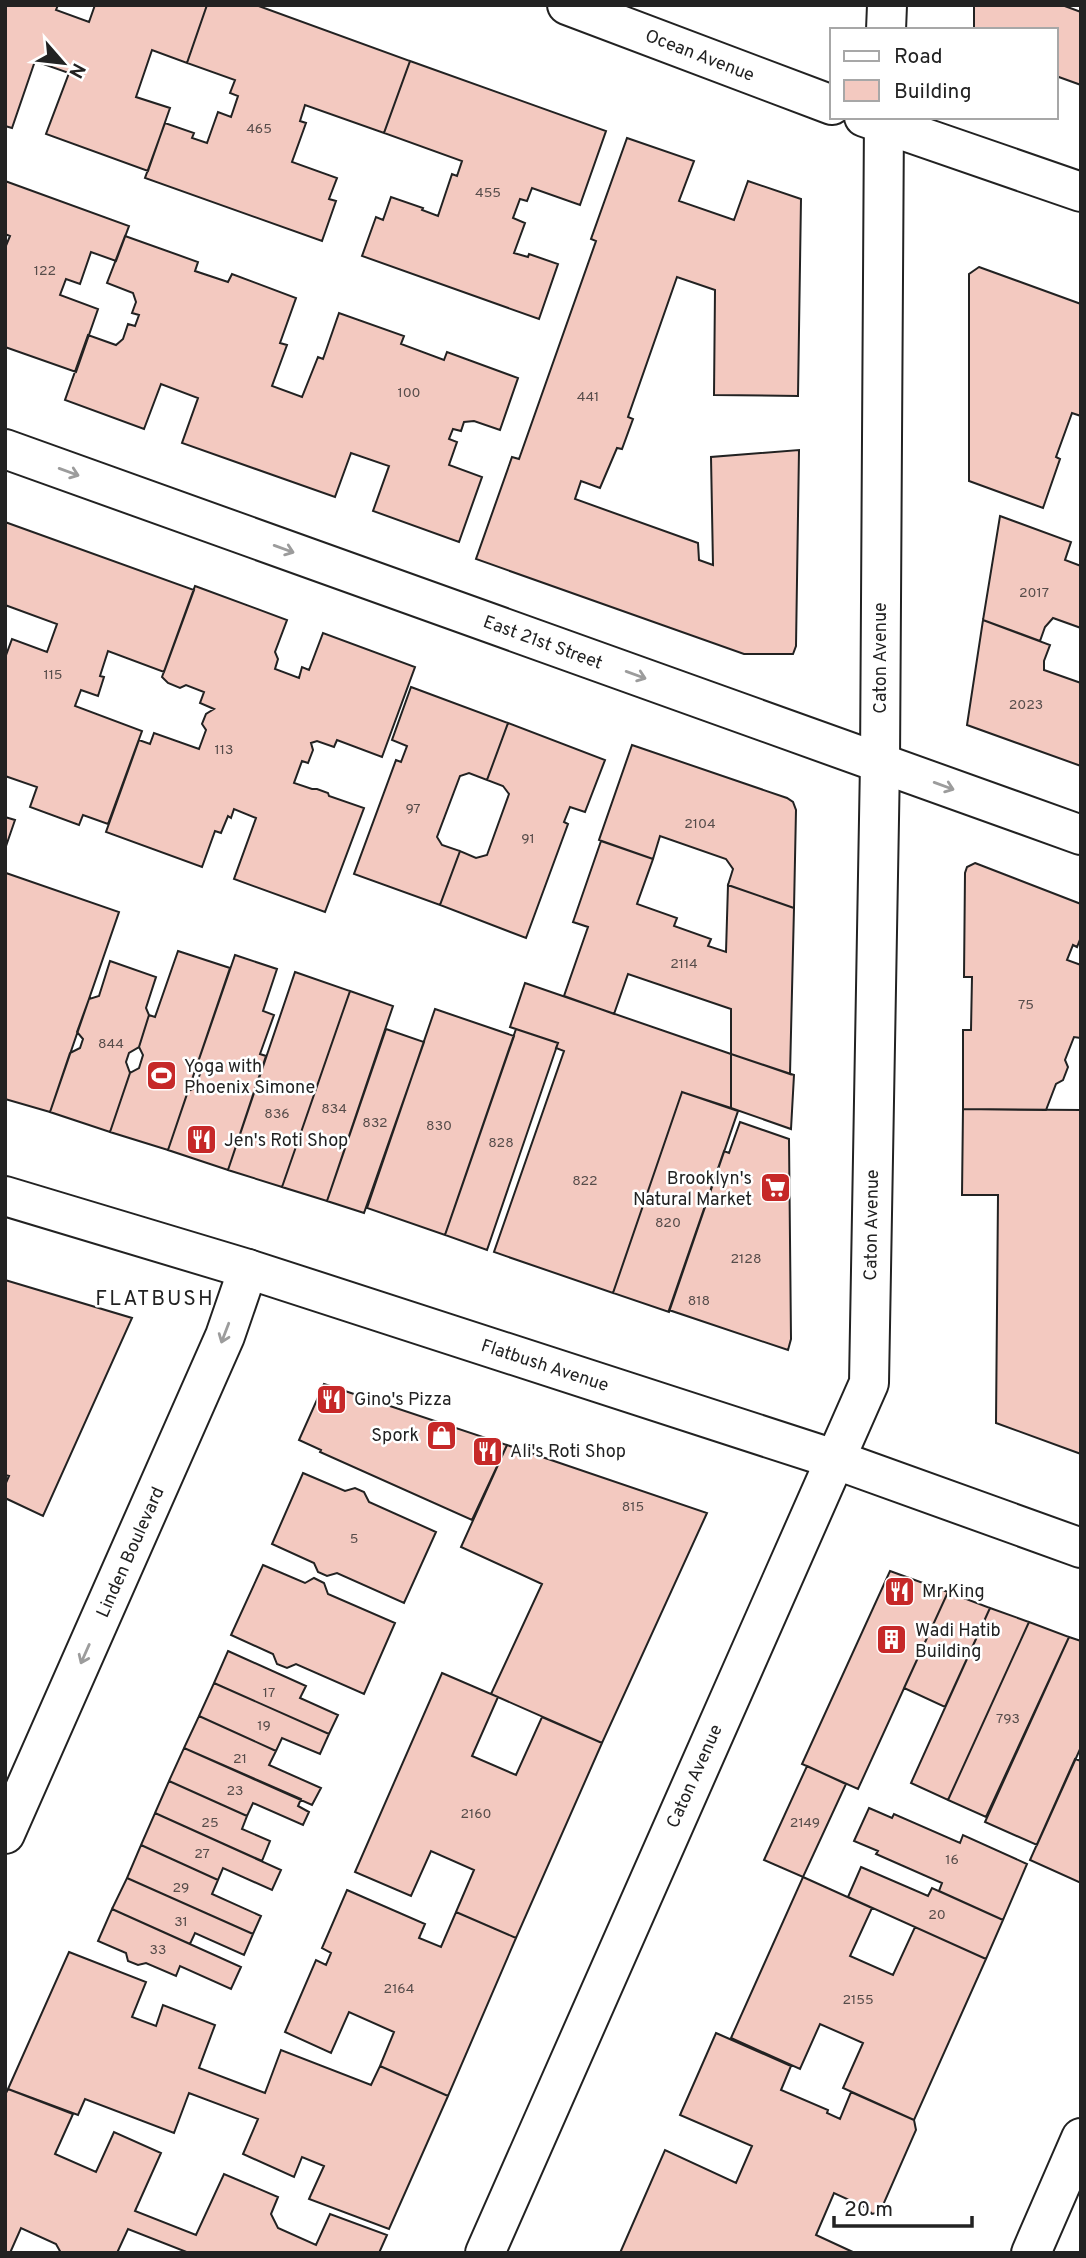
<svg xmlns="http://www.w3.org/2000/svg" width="1086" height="2258" font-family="Overpass,sans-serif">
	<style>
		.building { fill: #f3c9c0; stroke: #222; stroke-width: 2 }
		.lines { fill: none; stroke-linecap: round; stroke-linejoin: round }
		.minor-casing { stroke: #222; stroke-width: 42 }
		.secondary-casing { stroke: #222; stroke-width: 42 }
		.primary-casing { stroke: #222; stroke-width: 42 }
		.trunk-casing { stroke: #222; stroke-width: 42 }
		.minor { stroke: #fff; stroke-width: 38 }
		.secondary { stroke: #fff; stroke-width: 38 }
		.primary { stroke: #fff; stroke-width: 38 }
		.trunk { stroke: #fff; stroke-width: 38 }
		.oneway { stroke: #9c9c9c }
		.labels { text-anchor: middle; stroke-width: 5; stroke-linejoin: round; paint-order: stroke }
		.number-label { font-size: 14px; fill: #564c4a }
		.street-label { font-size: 18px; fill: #222; stroke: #fff }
		.poi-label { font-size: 18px; fill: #222; stroke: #fff; text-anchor: start }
		.quarter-label { font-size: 21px; letter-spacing: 2px; fill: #222; stroke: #fff }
	</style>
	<rect width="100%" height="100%" fill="#fff"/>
	<path class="building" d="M5,5H58L56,10L89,22L95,5H207L187,63L152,50L136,97L170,108L148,171L46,134L69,73L35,61L12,128L5,126Z
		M207,5H256L410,61L384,133L305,105L300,121L306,123L292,162L337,178L329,199L336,201L322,241L145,178L165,123L194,133L192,138L207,143L218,112L231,117L238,96L230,93L235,80L187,63Z
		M974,5H1062L1081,12V85L1056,76V30H974Z
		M410,61L606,131L580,205L532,188L527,201L520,199L513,218L525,223L514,253L528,257L529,254L558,264L539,319L362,256L376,217L383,220L391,197L423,208L422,210L438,216L452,174L457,176L462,161L384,133Z
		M627,138L694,161L679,201L734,220L748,181L801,199L798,396L714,395L715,290L677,277L628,417L633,419L622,449L617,448L600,488L581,481L575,499L698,543L699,560L713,565L711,457L799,450L796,646L793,654H744L476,559L512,457L519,459L596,241L591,239Z
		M5,181L129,226L116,261L91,252L80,284L66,279L60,295L98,309L76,372L5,347V248L10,236L5,234Z
		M125,236L198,262L195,271L228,282L232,274L296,298L280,343L287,345L272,386L302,397L318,357L323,359L339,313L404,336L401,344L444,360L447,352L518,378L500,430L474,421L464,422L461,431L453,429L449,439L457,442L449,465L482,477L459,542L373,511L389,466L351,453L335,497L182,443L198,398L161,384L144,429L65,400L88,335L116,345L123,339L128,324L135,326L139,315L132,313L136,302L133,293L107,283Z
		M979,267L1081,304V416L1072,413L1056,457L1060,459L1043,508L969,481V274Z
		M1000,516L1071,542L1065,560L1081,566V628L1053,618L1045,627L1040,641L983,620Z
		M5,522L194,590L164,672L108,651L100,676L104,677L98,696L81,690L75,706L142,731L108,824L83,815L79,825L30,807L37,787L5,776V658L12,639L47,652L57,624L5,605Z
		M195,586L287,620L275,652L278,659L275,669L299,678L302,667L309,670L323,633L415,667L382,757L337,740L334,747L317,741L311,743L313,750L308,763L302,761L294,783L312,789H317L328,793L329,796L364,808L325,912L234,879L256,818L234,809L231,818L228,816L221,833L215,831L202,867L106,832L139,740L150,744L154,733L199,749L206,730L202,724L206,714L214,709L200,703L204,692L186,685L180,688L168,683L162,677Z
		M983,620L1050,645L1044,661V670L1081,683V766L967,725Z
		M411,687L508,723L487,780L469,773L460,776L437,837L442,845L460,851L440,905L354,874L396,760L401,762L407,746L392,740Z
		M508,723L605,760L585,812L570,807L564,822L568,824L526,938L440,905L460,851L476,858L487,855L509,794L503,786L487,780Z
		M632,745L787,798L793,802L796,810L794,908L728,885L733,869L726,859L660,836L653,859L599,840Z
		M5,817L15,820L5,849Z
		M601,841L653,859L637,904L677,918L674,926L711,939L708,946L726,952L728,885L794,908L790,1074L731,1054V1009L628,974L614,1014L564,996L588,927L573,922Z
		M975,863L1081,904V937L1077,947L1073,945L1067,960L1081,965V1038L1074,1037L1065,1060L1068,1067L1063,1080L1056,1084L1046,1110L963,1109V1030H971L972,977H964L965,873L967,867Z
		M6,873L119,912L50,1112L5,1099Z
		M178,951L230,968L168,1150L110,1132L130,1073L139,1068L143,1055L139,1047L149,1015L155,1017Z
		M235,955L277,969L263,1011L274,1015L260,1054L266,1056L228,1170L168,1150L188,1091L195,1088L200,1074L196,1068Z
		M110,961L156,977L146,1008L149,1015L139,1047L129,1053L126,1062L130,1073L110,1132L50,1112L70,1053L80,1048L83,1039L77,1032L89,999L99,996Z
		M295,972L350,991L282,1187L228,1170Z
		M525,983L731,1054V1108L682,1092L613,1293L494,1252L564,1051L556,1048L558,1043L510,1027Z
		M350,991L393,1006L327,1201L282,1187Z
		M435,1009L514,1036L445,1235L367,1208Z
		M386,1029L424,1042L364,1213L327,1201Z
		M516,1029L558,1043L487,1250L445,1235Z
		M731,1054L794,1075L791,1129L731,1108Z
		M682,1092L738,1111L669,1312L613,1293Z
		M963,1109L1081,1110V1454L996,1423L998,1195H962Z
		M740,1122L789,1139L791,1339L788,1350L669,1310L724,1151L729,1153Z
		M5,1280L132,1318L43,1516L5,1498V1485L9,1476L5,1475Z
		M324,1384L507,1445L472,1520L320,1452L321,1450L299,1440Z
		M507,1445L707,1513L602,1743L491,1694L542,1584L461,1547Z
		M303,1473L345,1491L355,1488L364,1492L369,1502L436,1532L404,1603L337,1573L327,1576L318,1572L314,1563L272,1544Z
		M263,1565L305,1583L314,1578L324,1583L328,1594L395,1623L364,1694L296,1664L287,1668L277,1664L273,1654L231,1635Z
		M890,1571L948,1592L858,1789L802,1764Z
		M948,1592L990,1608L945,1707L904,1688Z
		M990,1608L1029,1622L948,1800L911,1783Z
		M1029,1622L1069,1637L986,1817L948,1800Z
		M1069,1637L1081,1641V1747L1037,1845L985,1822Z
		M228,1651L306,1686L300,1698L338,1715L329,1734L214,1683Z
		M442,1673L498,1697L472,1756L516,1775L542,1717L602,1743L516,1938L456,1912L474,1870L431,1851L411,1896L355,1872Z
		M214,1683L329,1734L320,1754L282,1738L276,1751L199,1716Z
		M199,1716L276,1751L269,1765L321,1788L312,1805L184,1748Z
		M184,1748L301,1799L298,1806L309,1812L303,1825L253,1803L247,1816L169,1781Z
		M1075,1759L1081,1761V1883L1030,1860Z
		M807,1766L846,1784L803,1877L764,1860Z
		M169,1781L247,1816L242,1829L270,1841L262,1861L155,1813Z
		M869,1808L892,1818L894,1814L960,1843L963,1835L1027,1864L1003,1920L939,1891L942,1883L876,1854L878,1851L854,1841Z
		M155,1813L281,1870L272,1890L223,1868L218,1880L141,1845Z
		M141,1845L218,1880L212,1894L261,1916L253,1934L127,1878Z
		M861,1867L928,1896L932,1888L1003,1920L986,1959L848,1897Z
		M803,1877L872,1908L850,1956L893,1975L915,1927L986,1959L914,2120L843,2088L863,2043L820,2024L800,2069L731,2038Z
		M127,1878L253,1934L244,1955L195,1933L190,1944L112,1909Z
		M347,1890L425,1924L419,1938L441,1947L456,1912L516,1938L448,2096L380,2066L394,2032L349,2012L331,2053L285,2032L316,1960L326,1965L331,1953L322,1948Z
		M112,1909L241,1967L231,1989L180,1966L176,1976L146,1963L138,1965L128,1961L126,1953L98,1941Z
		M69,1952L146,1982L132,2017L156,2026L163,2005L215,2025L199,2068L265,2093L281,2050L371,2085L380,2066L448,2096L389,2229L309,2199L324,2166L302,2157L294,2177L243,2154L258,2119L189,2093L174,2133L85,2099L78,2115L8,2089Z
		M716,2033L791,2066L781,2090L828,2110L827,2113L840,2119L851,2092L914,2120L916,2130L880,2212L872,2214L867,2208L834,2193L816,2235L855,2253H620L665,2150L736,2183L752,2146L680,2115Z
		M8,2089L73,2114L55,2154L96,2172L114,2132L161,2153L135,2211L196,2235L224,2174L278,2197L271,2214L278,2228L316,2245L330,2214L387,2235L379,2253H189L128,2229L117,2253H61L56,2244L21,2228L10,2253H5V2095Z"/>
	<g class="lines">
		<defs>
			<path id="minor" d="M5,449L1081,835
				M1031,2253L1081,2138"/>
			<path id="secondary" d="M567,5L832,105
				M864,117L1081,192
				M5,1834L225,1336L248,1269"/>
			<path id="primary" d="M5,1196L248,1269L834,1459L1081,1548"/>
			<path id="trunk" d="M886,30L887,5
				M485,2253L869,1383L880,763L884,117"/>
		</defs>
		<use href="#minor" class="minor-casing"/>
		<use href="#secondary" class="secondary-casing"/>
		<use href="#primary" class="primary-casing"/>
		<use href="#trunk" class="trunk-casing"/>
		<use href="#minor" class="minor"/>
		<use href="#secondary" class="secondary"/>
		<use href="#primary" class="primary"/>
		<use href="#trunk" class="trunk"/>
	</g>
	<defs><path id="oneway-shaft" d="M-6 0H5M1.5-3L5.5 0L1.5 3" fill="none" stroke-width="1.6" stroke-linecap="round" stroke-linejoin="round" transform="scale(1.75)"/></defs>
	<g class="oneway">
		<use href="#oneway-shaft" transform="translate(69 472) rotate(20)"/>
		<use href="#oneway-shaft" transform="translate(284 549) rotate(20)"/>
		<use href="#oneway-shaft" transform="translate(636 675) rotate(20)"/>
		<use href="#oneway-shaft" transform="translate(944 786) rotate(20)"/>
		<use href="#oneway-shaft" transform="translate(225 1333) rotate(111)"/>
		<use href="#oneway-shaft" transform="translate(85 1654) rotate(114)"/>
	</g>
	<defs>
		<symbol id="stadium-square" viewBox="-11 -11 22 22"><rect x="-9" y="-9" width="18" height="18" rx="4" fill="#c62828" stroke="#fff"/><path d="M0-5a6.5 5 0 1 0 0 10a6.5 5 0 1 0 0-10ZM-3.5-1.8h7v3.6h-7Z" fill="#fff"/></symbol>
		<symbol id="restaurant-square" viewBox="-11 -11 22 22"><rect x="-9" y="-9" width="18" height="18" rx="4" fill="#c62828" stroke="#fff"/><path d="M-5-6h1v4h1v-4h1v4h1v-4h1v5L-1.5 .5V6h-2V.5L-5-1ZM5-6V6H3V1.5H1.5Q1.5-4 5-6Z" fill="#fff"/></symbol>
		<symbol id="supermarket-square" viewBox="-11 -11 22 22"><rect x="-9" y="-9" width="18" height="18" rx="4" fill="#c62828" stroke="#fff"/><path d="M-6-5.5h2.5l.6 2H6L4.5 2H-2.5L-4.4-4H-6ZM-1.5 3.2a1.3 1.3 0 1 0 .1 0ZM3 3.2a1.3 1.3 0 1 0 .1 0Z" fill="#fff"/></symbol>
		<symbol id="shop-square" viewBox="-11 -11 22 22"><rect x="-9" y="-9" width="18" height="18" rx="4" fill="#c62828" stroke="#fff"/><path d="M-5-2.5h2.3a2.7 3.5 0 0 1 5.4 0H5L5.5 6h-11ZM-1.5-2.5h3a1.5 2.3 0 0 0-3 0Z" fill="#fff"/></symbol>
		<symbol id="building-square" viewBox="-11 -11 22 22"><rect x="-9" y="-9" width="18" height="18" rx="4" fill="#c62828" stroke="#fff"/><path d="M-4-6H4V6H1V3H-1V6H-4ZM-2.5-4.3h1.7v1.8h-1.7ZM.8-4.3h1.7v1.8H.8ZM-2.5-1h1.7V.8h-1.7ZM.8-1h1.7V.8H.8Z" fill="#fff"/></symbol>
	</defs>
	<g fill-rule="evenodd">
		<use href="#stadium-square" x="144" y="1058" width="35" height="35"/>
		<use href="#restaurant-square" x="184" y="1122" width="35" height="35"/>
		<use href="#supermarket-square" x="758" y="1170" width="35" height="35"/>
		<use href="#restaurant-square" x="314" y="1382" width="35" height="35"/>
		<use href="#shop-square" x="424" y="1418" width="35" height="35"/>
		<use href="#restaurant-square" x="470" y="1434" width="35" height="35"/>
		<use href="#restaurant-square" x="882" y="1574" width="35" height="35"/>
		<use href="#building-square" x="874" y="1622" width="35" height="35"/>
	</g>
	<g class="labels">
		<g class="number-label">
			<text x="259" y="133">465</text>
			<text x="488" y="197">455</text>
			<text x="45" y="275">122</text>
			<text x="409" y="397">100</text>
			<text x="588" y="401">441</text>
			<text x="1034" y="597">2017</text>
			<text x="53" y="679">115</text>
			<text x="1026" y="709">2023</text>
			<text x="224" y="754">113</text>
			<text x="413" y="813">97</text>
			<text x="700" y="828">2104</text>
			<text x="528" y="843">91</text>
			<text x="684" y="968">2114</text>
			<text x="1026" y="1009">75</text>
			<text x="111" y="1048">844</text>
			<text x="334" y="1113">834</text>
			<text x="277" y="1118">836</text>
			<text x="375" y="1127">832</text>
			<text x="439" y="1130">830</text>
			<text x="501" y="1147">828</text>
			<text x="585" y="1185">822</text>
			<text x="668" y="1227">820</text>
			<text x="746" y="1263">2128</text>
			<text x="699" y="1305">818</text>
			<text x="633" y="1511">815</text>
			<text x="354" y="1543">5</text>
			<text x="269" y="1697">17</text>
			<text x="1008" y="1723">793</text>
			<text x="264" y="1730">19</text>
			<text x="240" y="1763">21</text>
			<text x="235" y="1795">23</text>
			<text x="476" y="1818">2160</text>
			<text x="210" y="1827">25</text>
			<text x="805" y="1827">2149</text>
			<text x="202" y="1858">27</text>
			<text x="952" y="1864">16</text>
			<text x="181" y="1892">29</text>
			<text x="937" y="1919">20</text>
			<text x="181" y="1926">31</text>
			<text x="158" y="1954">33</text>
			<text x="399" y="1993">2164</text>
			<text x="858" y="2004">2155</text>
		</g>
		<g class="street-label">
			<text transform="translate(700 55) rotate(21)" y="6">Ocean Avenue</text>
			<text transform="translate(543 642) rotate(20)" y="6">East 21st Street</text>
			<text transform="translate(880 658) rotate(-90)" y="6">Caton Avenue</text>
			<text transform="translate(871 1225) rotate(-89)" y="6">Caton Avenue</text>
			<text transform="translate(545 1365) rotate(18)" y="6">Flatbush Avenue</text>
			<text transform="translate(130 1552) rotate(-66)" y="6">Linden Boulevard</text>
			<text transform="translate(694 1776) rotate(-66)" y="6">Caton Avenue</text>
		</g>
		<g class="poi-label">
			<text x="184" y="1072">Yoga with<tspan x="184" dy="21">Phoenix Simone</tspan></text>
			<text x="224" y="1146">Jen's Roti Shop</text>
			<text x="752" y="1184" text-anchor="end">Brooklyn's<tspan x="752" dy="21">Natural Market</tspan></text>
			<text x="354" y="1405">Gino's Pizza</text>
			<text x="419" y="1441" text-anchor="end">Spork</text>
			<text x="510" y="1457">Ali's Roti Shop</text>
			<text x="922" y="1597">Mr King</text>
			<text x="915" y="1636">Wadi Hatib<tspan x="915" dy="21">Building</tspan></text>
		</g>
		<g class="quarter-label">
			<text x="155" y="1305">FLATBUSH</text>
		</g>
	</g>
	<rect width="1086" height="2258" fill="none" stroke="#222222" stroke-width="14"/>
	<rect x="830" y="28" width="228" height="91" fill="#ffffff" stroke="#a7a7a7" stroke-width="2"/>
	<rect x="844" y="51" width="35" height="10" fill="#ffffff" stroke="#a7a7a7" stroke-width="2"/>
	<text x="894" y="63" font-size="21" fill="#222222">Road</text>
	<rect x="844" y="80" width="35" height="21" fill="#f3c9c0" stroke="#a7a7a7" stroke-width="2"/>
	<text x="894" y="98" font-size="21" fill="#222222">Building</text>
	<g transform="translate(63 63) rotate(118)" stroke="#ffffff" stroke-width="5" paint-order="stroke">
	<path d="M0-5L12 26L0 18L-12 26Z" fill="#222222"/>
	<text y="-10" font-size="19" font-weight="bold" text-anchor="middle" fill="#222222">N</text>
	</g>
	<path d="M834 2216v10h138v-10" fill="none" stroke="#222222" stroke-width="3.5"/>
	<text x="844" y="2216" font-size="21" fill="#222222" stroke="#ffffff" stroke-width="5" paint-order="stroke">20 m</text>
</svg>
